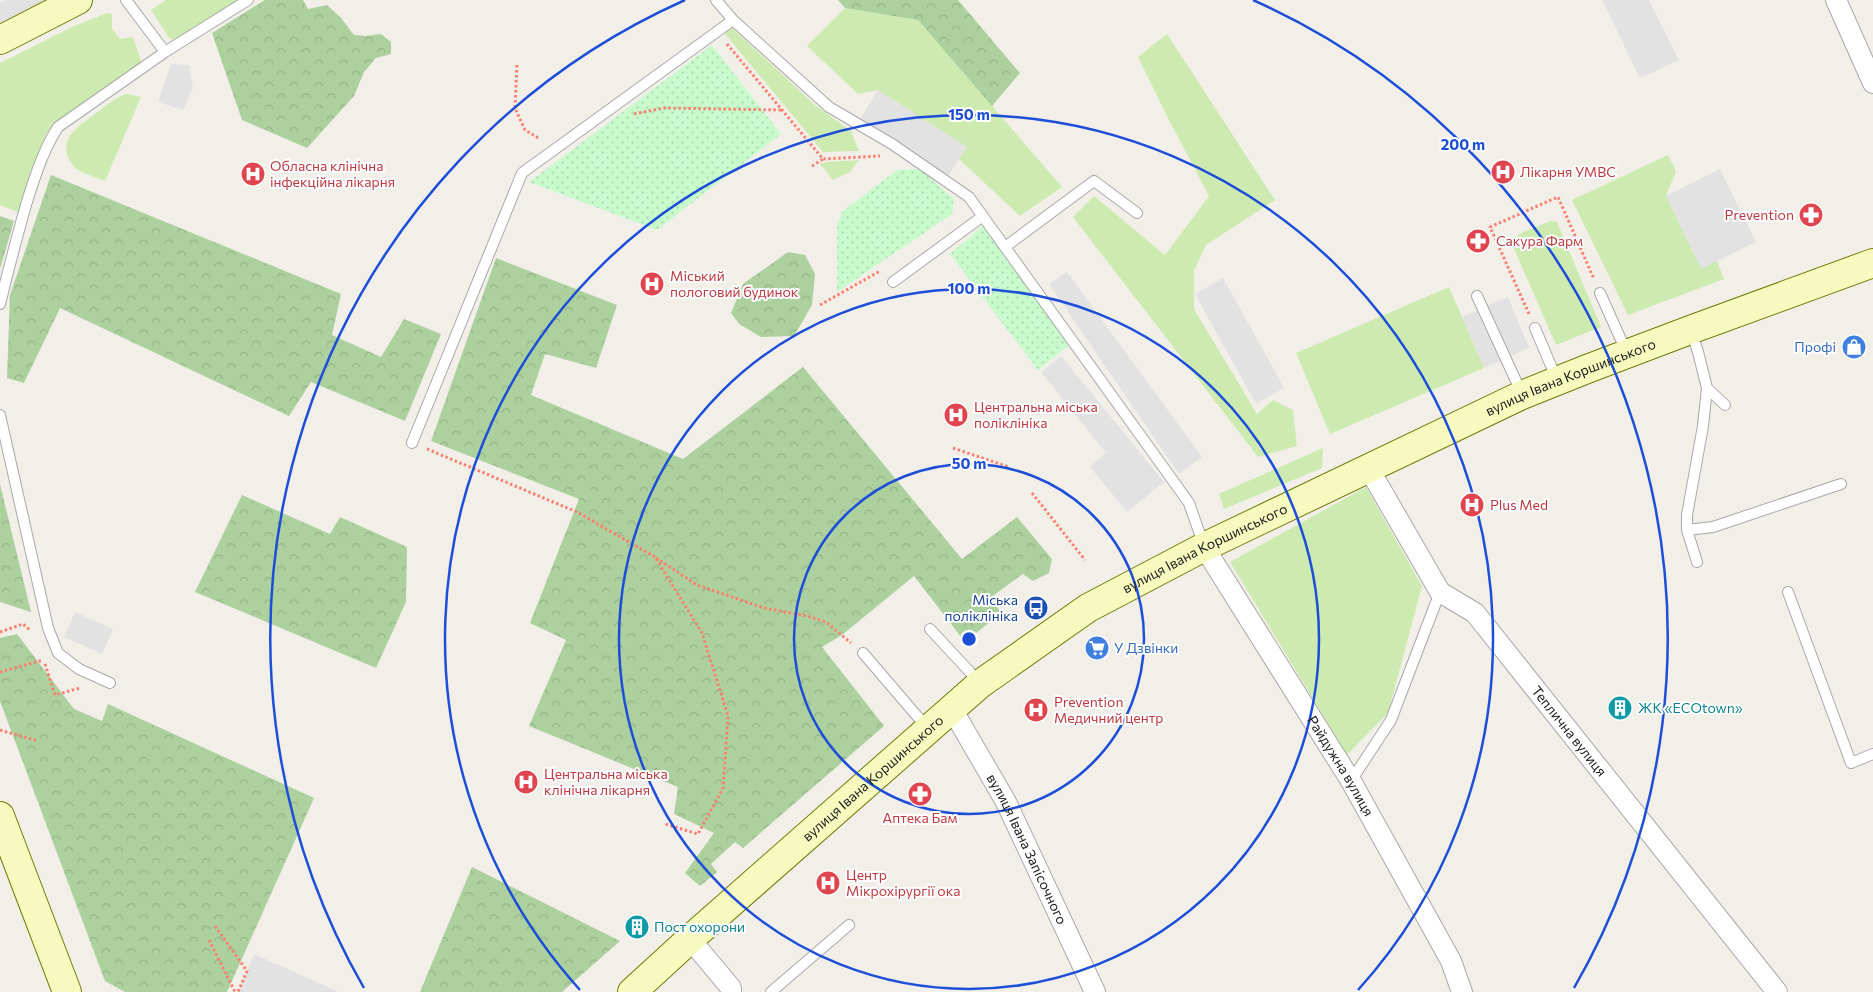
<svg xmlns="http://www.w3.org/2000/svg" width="1873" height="992" font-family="Commissioner,sans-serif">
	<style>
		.grass { fill: #cdebb0 }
		.forest { fill: url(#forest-crowns) }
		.park { fill: url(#park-dots) }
		.parking { fill: #e2e2e2 }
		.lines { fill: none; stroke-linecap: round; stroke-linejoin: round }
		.lane-casing { stroke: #a9a9a9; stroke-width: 12 }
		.street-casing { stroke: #a9a9a9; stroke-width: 22 }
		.secondary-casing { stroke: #707d05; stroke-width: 30 }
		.path { stroke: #fa8072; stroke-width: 3; stroke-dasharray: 2.5 2.5; stroke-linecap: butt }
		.lane { stroke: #fff; stroke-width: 10 }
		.street { stroke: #fff; stroke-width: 20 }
		.secondary { stroke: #f7fabf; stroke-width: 28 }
		.ring { fill: none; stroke: #1d4ed8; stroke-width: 2.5 }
		.labels { text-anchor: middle; stroke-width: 4; stroke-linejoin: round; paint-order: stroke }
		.health-label { font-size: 14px; fill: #be3a42; stroke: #fff; text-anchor: start }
		.shop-label { font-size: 14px; fill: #366cbe; stroke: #fff; text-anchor: end }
		.street-label { font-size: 14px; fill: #222; stroke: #fff }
		.transit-label { font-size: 14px; fill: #164399; stroke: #fff; text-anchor: end }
		.culture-label { font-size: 14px; fill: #0d838f; stroke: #fff; text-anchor: start }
		.centre { fill: #1d4ed8; stroke: #fff; stroke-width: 2.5 }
		.ring-label { font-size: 15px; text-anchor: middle; font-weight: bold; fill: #1d4ed8; stroke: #fff; stroke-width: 4; stroke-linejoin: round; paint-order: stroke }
	</style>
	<defs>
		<pattern id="forest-crowns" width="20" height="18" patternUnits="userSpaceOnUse" patternTransform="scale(1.25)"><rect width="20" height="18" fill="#add19e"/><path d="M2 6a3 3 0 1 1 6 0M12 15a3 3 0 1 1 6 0" fill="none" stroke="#95b388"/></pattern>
		<pattern id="park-dots" width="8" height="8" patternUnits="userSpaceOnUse" patternTransform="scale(1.25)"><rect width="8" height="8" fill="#c8facc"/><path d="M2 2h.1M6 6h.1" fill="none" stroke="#acd6af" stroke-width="1.8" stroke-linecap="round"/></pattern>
	</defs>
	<rect width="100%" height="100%" fill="#f2efe9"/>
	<path class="grass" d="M166,0H238L178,40L170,39L151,10Z
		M845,8L918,20L1062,187L1020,216L959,159L966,148L878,90L858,94L807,46Z
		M107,13L112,14V29L120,39L133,37L141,61L135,69L58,120L46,134L18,212L0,205V63L72,27Z
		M731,27L815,105L851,131L859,151L823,152L725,34Z
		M1167,34L1275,200L1206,245L1194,271V309L1257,414L1273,400L1293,410L1297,446L1258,457L1073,217L1094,196L1165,255L1209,196L1167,116L1138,57Z
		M126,94L141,97L105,181C97,178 88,175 80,171C75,169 70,162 68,157C61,138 77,127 91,117C102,109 113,99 126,94Z
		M1668,155L1676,171L1666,196L1701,268L1717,261L1724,279L1628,315L1572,200Z
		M859,160L850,172L833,180L820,164L826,162Z
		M1550,221L1557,222L1601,327L1556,345L1512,244L1519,234Z
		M1449,287L1484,368L1330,434L1296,353Z
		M1323,448L1322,468L1224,509L1219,494Z
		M1366,487L1422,586L1388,713L1347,755L1230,562Z"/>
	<path class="forest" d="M265,0H303L308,9L327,5L341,18L354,35L366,36L381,34L391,42V54L376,58L364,72L354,96L307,148L242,120L212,33Z
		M838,0H958L1020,73L992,106L918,20L845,8Z
		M51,175L341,294L332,335L381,357L404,319L441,334L405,421L311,382L289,416L60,308L24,383L7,378L10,295Z
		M0,216L14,221L0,269Z
		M788,252L805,255L815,274L812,305L794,336L761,337L739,324L731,313L743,284Z
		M496,258L617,305L596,368L545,354L531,395L683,459L803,367L962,559L1017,517L1052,559L1049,573L1033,581L1023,574L991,597L1001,613L965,642L914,576L842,635L822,647L884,726L743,848L735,842L711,864L717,872L700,886L685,873L714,833L674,814L678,787L529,726L566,640L530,623L579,499L431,441Z
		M0,484L31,612L0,602Z
		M242,495L330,534L340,517L407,547L406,602L376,668L195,592Z
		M17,634L74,709L102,721L108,704L314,798L227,992H125L105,981L0,701V638Z
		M472,867L620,941L562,992H420Z"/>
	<path class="park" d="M712,45L781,134L657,230L529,182Z
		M920,169L954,199L952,214L837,292V225L842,212L897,170Z
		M983,226L1069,345L1038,370L950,254Z"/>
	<path class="parking" d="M6,0H45L48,2L0,27V3Z
		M1602,0H1649L1679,60L1640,78Z
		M171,64L189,65L193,88L183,110L158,102Z
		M878,90L967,147L948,176L860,119Z
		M1720,169L1756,242L1701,269L1666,196Z
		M1067,272L1202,457L1179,474L1049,284Z
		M1223,278L1284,388L1256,404L1195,294Z
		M1508,297L1529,348L1484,368L1462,317Z
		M1061,356L1164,482L1127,512L1090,467L1106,453L1041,372Z
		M75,612L113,629L102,654L64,637Z
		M254,954L339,992H238Z"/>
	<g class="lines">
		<defs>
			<path id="lane" d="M126,0L165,52
				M716,0L733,20L829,107L892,144L969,197L1189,503L1204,546
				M1005,247L1094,181L1137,213
				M893,282L983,216
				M1600,293L1627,353
				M1477,296L1522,394
				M0,304C9,268 18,231 29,195C37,171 44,149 58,127L165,52L248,0
				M1535,328L1557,380
				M1691,331L1698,352L1707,388L1703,426L1687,515V530L1697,562
				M1707,388L1725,405
				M0,415L48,628L58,653L79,669L110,683
				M412,443L522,173L733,20
				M1687,530L1713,527L1841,484
				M1788,592L1851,763L1873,754
				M930,629L980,683
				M863,653L917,716L928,727
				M1351,781L1391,720L1440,592
				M771,992L849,925"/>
			<g id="street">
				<path d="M1836,0L1873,83"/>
				<path id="s1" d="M1369,469L1440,592L1475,613L1777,992"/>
				<path id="s2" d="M1204,547L1351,781L1451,961L1462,992"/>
				<path id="s3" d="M952,709L1006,802L1095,992"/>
				<path d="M690,939L731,988V992"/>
			</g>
			<g id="secondary">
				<path d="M0,40L78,0"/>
				<path d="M0,816L67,992"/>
				<path id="s4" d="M632,992L690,939L980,684L1088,608L1204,547L1522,395L1587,369L1690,330L1873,263"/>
			</g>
		</defs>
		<use href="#lane" class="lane-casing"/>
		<use href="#street" class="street-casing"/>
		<use href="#secondary" class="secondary-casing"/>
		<path class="path" d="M727,44L823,159L880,156
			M517,65L515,108L525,130L540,139
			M634,114L664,108L782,110
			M812,166L823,159
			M820,305L880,271
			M1529,314L1490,227L1558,197L1594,279
			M953,448L1009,467
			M427,449L577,512L655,557L702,633L728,716L723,788L698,834L665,824
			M1032,493L1085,560
			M656,558L697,585L764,608L807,616L826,622L851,643
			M0,632L23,624L31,631
			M45,664L55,695L80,688
			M0,672L43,660
			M0,730L38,741
			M215,926L247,971L238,992
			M209,940L235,992"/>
		<use href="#lane" class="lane"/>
		<use href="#street" class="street"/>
		<use href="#secondary" class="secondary"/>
	</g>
	<g class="ring">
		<circle cx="969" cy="639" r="175"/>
		<circle cx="969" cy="639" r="350"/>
		<path d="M580 990A524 524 0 1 1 1358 990"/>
		<path d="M364 988A699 699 0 0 1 685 0M1253 0A699 699 0 0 1 1574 988"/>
	</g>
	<defs>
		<symbol id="hospital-disc" viewBox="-11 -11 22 22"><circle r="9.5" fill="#e0444e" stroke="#fff"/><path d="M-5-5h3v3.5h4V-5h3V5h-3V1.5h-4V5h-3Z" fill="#fff"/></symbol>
		<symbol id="pharmacy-disc" viewBox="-11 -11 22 22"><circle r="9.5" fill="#e0444e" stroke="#fff"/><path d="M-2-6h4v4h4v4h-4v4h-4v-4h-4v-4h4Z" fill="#fff"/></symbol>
		<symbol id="shop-disc" viewBox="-11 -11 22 22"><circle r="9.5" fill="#3f7fe0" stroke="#fff"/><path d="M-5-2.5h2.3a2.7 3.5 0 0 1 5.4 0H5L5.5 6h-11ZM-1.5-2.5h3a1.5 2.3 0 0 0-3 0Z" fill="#fff"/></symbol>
		<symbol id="bus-disc" viewBox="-11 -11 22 22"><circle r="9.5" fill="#1a4fb4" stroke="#fff"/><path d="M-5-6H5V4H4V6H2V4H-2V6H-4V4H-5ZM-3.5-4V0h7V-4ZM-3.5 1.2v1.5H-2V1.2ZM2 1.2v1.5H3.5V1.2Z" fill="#fff"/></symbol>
		<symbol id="supermarket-disc" viewBox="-11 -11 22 22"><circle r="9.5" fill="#3f7fe0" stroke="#fff"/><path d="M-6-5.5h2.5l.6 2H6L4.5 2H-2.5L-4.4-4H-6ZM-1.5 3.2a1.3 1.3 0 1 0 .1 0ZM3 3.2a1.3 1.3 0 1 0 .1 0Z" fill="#fff"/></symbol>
		<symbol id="building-disc" viewBox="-11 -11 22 22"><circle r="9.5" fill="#0f9aa8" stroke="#fff"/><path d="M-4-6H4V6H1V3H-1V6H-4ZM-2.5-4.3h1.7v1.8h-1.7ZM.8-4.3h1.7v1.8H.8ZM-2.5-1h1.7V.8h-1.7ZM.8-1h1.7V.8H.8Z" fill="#fff"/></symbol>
	</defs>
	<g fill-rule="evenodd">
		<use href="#hospital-disc" x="1489" y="158" width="28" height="28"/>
		<use href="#hospital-disc" x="239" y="160" width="28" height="28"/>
		<use href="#pharmacy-disc" x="1797" y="201" width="28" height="28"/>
		<use href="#pharmacy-disc" x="1464" y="227" width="28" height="28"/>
		<use href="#hospital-disc" x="638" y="270" width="28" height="28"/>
		<use href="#shop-disc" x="1840" y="333" width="28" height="28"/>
		<use href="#hospital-disc" x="942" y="401" width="28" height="28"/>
		<use href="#hospital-disc" x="1458" y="491" width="28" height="28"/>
		<use href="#bus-disc" x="1022" y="594" width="28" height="28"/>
		<use href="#supermarket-disc" x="1083" y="634" width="28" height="28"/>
		<use href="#building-disc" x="1606" y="694" width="28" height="28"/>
		<use href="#hospital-disc" x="1022" y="696" width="28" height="28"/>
		<use href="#hospital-disc" x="512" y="768" width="28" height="28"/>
		<use href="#pharmacy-disc" x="906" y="780" width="28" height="28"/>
		<use href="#hospital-disc" x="814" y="869" width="28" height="28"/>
		<use href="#building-disc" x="623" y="913" width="28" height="28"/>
	</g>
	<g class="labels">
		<g class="health-label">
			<text x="270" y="171">Обласна клінічна<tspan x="270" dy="16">інфекційна лікарня</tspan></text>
			<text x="1520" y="177">Лікарня УМВС</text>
			<text x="1794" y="220" text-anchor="end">Prevention</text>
			<text x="1496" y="246">Сакура Фарм</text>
			<text x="670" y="281">Міський<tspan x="670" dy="16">пологовий будинок</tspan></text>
			<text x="974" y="412">Центральна міська<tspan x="974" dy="16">поліклініка</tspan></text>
			<text x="1490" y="510">Plus Med</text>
			<text x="1054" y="707">Prevention<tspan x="1054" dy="16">Медичний центр</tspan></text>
			<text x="544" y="779">Центральна міська<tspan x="544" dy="16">клінічна лікарня</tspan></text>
			<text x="920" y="823" text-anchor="middle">Аптека Бам</text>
			<text x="846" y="880">Центр<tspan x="846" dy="16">Мікрохірургії ока</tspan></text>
		</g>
		<g class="shop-label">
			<text x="1836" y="352">Профі</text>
			<text x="1114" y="653" text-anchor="start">У Дзвінки</text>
		</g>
		<g class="street-label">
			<text dy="5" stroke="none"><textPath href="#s4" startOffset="1132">вулиця Івана Коршинського</textPath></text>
			<text dy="5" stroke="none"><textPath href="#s4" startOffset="728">вулиця Івана Коршинського</textPath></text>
			<text dy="5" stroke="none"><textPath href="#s1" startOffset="334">Теплична вулиця</textPath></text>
			<text dy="5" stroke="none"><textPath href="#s2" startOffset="258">Райдужна вулиця</textPath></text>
			<text dy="5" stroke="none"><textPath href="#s4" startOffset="322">вулиця Івана Коршинського</textPath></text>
			<text dy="5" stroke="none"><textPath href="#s3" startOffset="159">вулиця Івана Запісочного</textPath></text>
		</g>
		<g class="transit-label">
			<text x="1018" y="605">Міська<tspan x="1018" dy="16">поліклініка</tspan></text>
		</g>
		<g class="culture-label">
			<text x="1638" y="713">ЖК «ECOtown»</text>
			<text x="654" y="932">Пост охорони</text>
		</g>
	</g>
	<circle cx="969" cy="639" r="8" class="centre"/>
	<g class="ring-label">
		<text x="969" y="120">150 m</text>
		<text x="1463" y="150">200 m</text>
		<text x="969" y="294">100 m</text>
		<text x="969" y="469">50 m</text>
	</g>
</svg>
